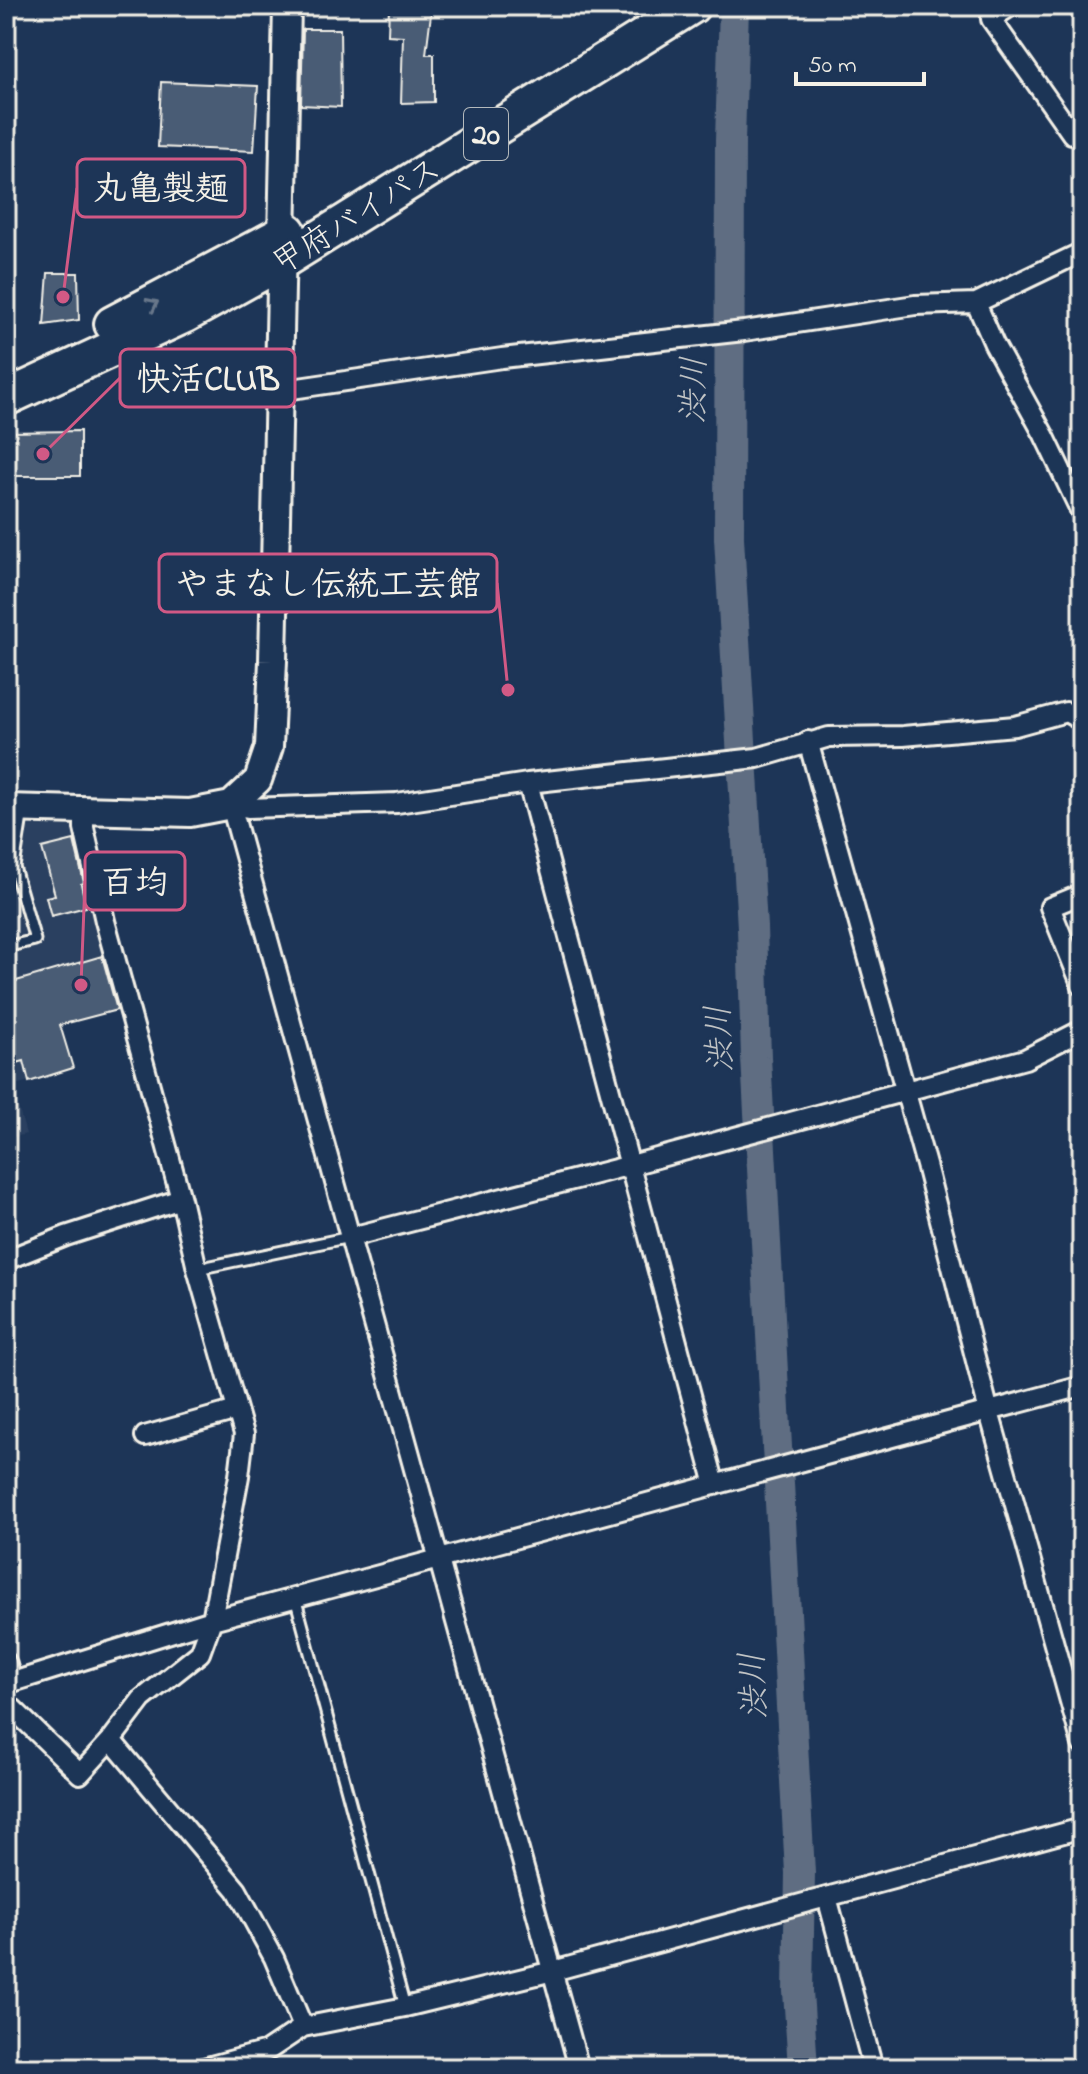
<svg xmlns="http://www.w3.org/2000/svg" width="1088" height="2074" font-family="'Indie Flower','Klee One',sans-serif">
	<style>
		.built { fill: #2a4060 }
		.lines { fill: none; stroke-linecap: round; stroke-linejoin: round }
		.river { stroke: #5e6d82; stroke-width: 30 }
		.building { fill: #485b74; stroke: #f4f1e8; stroke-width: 2 }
		.lane-casing { stroke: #f4f1e8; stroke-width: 15 }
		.street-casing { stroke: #f4f1e8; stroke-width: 24 }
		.secondary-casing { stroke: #f4f1e8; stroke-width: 32 }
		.highway-casing { stroke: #f4f1e8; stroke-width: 40 }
		.lane { stroke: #1d3557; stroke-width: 9 }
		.street { stroke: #1d3557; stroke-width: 18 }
		.secondary { stroke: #1d3557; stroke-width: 26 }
		.highway { stroke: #1d3557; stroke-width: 34 }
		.oneway { stroke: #68778a }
		.labels { text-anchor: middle; stroke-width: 6; stroke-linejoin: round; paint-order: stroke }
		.shield { fill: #1d3557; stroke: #b4b9bc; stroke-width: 2 }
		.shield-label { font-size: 30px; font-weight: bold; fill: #f4f1e8 }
		.street-label { font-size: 32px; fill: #f4f1e8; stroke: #1d3557 }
		.water-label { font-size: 34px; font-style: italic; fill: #c0c3c4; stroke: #1d3557 }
		.leader { fill: none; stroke: #d15985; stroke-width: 3 }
		.callout-dot { fill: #d15985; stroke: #1d3557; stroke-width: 3 }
		.callout { fill: #1d3557; stroke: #d15985; stroke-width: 3 }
		.callout-label { font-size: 34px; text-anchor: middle; font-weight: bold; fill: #f4f1e8 }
	</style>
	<rect width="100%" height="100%" fill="#1d3557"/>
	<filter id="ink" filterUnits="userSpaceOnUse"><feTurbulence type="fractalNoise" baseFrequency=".0125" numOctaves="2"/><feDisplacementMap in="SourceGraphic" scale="16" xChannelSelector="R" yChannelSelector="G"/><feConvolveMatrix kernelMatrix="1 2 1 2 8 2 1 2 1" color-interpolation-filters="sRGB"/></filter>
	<g filter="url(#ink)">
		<path class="built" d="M6,819L76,823L125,1008L60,1025L73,1068L12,1086L26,1134L6,1139Z"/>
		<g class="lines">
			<path class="river" d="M734,6L730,141L729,538L752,927L756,1057L800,1873L798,1991L803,2068"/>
		</g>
		<path class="building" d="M389,6H432L426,54H434V102L401,103L403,36L388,35Z
			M303,29H340L341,107L301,105Z
			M161,82L258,86L254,151L158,147Z
			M48,273H78L79,320L44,325Z
			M80,431V476H7L6,432Z
			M74,840L84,883L81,884L86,907L51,916L46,897L55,895L42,848Z
			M102,956L117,1010L60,1025L73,1068L29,1082L24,1061L6,1066V984Z"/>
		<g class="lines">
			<defs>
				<path id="lane" d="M6,947L35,940L14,867L23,810
					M197,1269L350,1237
					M295,1597L405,2007"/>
				<path id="street" d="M1011,6L991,19L1072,134L1082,125
					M1079,6L1082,10
					M976,303L994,344L1044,435L1082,514
					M278,391L502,358L744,331L915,305L976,303L1082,252
					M808,741L926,1165L989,1412L1082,1744
					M528,783L715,1485
					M1082,894L1050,907L1082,986
					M351,1237L631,1165L1025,1059L1082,1030
					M6,1260L66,1236L181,1199
					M145,1436L237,1410
					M6,1662L12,1682
					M6,1684L212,1620L1082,1386
					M6,1702L80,1774L111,1740L142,1699L200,1653L212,1620L239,1476L244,1434L197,1269L181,1199L105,921L84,828V810
					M111,1740L237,1890L274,1958L303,2027
					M827,1897L873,2068
					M203,2068L267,2051L303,2027L405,2007L553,1971L1082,1828
					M579,2068L231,805L248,808L397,803L528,783L757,758L829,737L903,736L1015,726L1066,712L1082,721"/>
				<path id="secondary" d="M6,808L190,813L231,805L258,780L269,747L273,661L287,6"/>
				<path id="highway" d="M112,324L288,231
					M6,398L185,315L281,262L692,6"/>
			</defs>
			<use href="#lane" class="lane-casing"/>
			<use href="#street" class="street-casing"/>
			<use href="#secondary" class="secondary-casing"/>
			<use href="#highway" class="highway-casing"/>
			<use href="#lane" class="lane"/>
			<use href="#street" class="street"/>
			<use href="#secondary" class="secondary"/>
			<use href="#highway" class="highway"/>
		</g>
		<defs><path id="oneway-chevron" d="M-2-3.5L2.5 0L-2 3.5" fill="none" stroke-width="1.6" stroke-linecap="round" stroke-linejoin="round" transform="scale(2)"/></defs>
		<use class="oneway" href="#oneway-chevron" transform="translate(153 304) rotate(-27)"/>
	</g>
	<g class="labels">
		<rect class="shield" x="464" y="108" width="44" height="52" rx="6"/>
		<g class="shield-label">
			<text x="486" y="144">20</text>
		</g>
		<g class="street-label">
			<text transform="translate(356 215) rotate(-32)" y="11">甲府バイパス</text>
		</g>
		<g class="water-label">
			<text transform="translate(692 390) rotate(-89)" y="12">渋川</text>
			<text transform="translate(718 1039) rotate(-93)" y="12">渋川</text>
			<text transform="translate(752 1686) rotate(-93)" y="12">渋川</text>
		</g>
	</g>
	<path class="leader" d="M63 297L77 188M43 454L120 378M508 690L497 583M81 985L85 881"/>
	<g class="callout-dot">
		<circle cx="63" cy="297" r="8"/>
		<circle cx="43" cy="454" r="8"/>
		<circle cx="508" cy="690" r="8"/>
		<circle cx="81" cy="985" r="8"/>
	</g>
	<g class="callout">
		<rect x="77" y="159" width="168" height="58" rx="8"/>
		<rect x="120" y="349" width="175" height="58" rx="8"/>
		<rect x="159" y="554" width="338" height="58" rx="8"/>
		<rect x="85" y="852" width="100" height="58" rx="8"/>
	</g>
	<g class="callout-label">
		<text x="161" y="199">丸亀製麺</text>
		<text x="208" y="390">快活CLUB</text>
		<text x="328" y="595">やまなし伝統工芸館</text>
		<text x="135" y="893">百均</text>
	</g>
	<rect width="1088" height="2074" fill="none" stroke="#1d3557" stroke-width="32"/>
	<rect x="16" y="16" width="1056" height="2042" fill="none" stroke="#f4f1e8" stroke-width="3" filter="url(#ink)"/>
	<path d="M796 72v12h128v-12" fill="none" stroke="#f4f1e8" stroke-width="4"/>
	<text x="808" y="72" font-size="24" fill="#f4f1e8" stroke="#1d3557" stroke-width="6" paint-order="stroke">50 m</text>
</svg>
